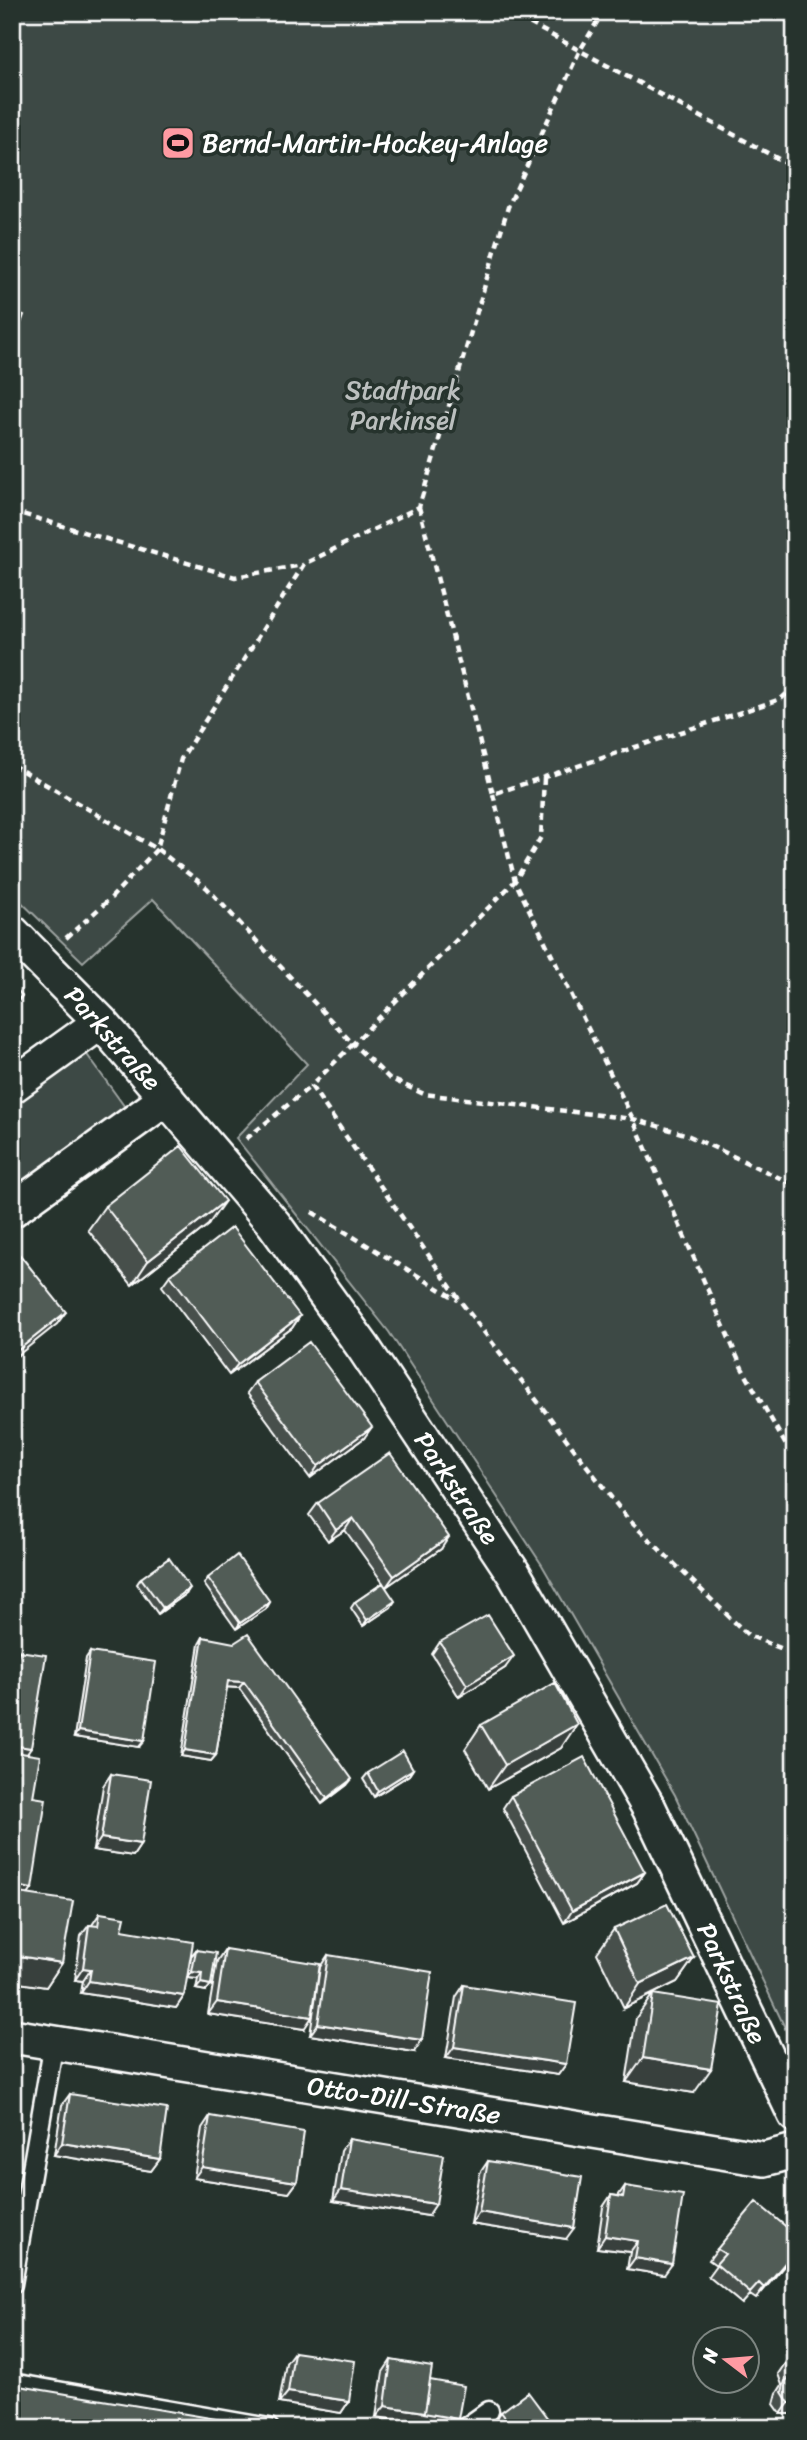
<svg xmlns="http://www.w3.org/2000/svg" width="807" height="2440" font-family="Sriracha,sans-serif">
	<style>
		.green { fill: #3e4944; stroke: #9ea4a2; stroke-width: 2 }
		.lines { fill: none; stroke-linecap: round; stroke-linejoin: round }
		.lane-casing { stroke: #fff; stroke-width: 23 }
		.street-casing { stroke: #fff; stroke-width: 38 }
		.path { stroke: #fff; stroke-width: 4.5; stroke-dasharray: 7 5; stroke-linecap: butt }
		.lane { stroke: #26332d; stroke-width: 18 }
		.street { stroke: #26332d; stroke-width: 33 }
		.wall { fill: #464f4b; stroke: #fff; stroke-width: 2 }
		.shaded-wall { fill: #39403d; stroke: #fff; stroke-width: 2 }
		.building { fill: #515c57; stroke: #fff; stroke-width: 2 }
		.labels { text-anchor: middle; stroke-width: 7; stroke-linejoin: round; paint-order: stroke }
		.poi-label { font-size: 26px; fill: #fff; stroke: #26332d; text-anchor: start }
		.park-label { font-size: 26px; fill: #bbbfbe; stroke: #26332d }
		.street-label { font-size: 26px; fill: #fff; stroke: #26332d }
	</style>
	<rect width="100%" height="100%" fill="#26332d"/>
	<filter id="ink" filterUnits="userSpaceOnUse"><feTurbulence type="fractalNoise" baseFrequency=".0143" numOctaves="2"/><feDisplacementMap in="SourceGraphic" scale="14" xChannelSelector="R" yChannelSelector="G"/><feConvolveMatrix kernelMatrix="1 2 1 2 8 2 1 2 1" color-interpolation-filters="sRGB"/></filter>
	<g filter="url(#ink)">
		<path class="green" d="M12,12H795V2049L675,1795L542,1565L389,1332L236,1138L307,1064L153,899L83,962L12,893Z
			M83,1049L127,1110L12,1194V1101Z"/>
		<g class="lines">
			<defs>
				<path id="lane" d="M12,2284L54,2042
					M12,2383L269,2428
					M465,2428L489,2411"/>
				<path id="street" d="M12,932L101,1022L274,1224L363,1347L514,1574L649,1808L795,2115
					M12,1086L101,1022
					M12,1210L167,1098
					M12,2036L764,2159L795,2151"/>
			</defs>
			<use href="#lane" class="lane-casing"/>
			<use href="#street" class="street-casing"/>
			<path class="path" d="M509,12L795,168
				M419,507L493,794L781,699L795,686
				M12,511L235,577L303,565
				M12,765L157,849L207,888L353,1044L311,1086L461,1302L627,1518L748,1635L795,1654
				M544,778L541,837L515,881L353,1044L389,1078L424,1094L633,1119L685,1134L795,1185
				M493,794L515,881L633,1119L742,1368L795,1461
				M66,938L111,898L157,849L181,759L304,564L419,507L508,207L579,52L603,12
				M246,1139L311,1086
				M312,1212L458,1300"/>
			<use href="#lane" class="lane"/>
			<use href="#street" class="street"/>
		</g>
		<path class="wall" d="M105,1206L208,1225L132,1285L88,1230Z
			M170,1275L300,1316L292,1328L229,1375L162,1286Z
			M255,1382L364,1438L310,1478L247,1393Z
			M318,1503L441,1549L386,1587L391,1607L363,1626L351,1608L355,1602L383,1583L345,1530L328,1541L309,1515Z
			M141,1578L186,1594L158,1614L137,1584Z
			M208,1578L270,1602L266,1609L236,1629L204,1584Z
			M203,1637L347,1785L322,1804L239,1688L227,1687L216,1755L211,1761L181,1756L199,1644Z
			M440,1642L505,1668L459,1697L432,1654Z
			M19,1651L27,1754L33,1797L32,1889L28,1894L62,1963L46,1987L12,1982V1660Z
			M90,1652L139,1747L74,1737L86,1658Z
			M481,1725L561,1748L488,1789L465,1749Z
			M413,1769L409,1775L374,1797L363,1779L368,1773Z
			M111,1774L141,1844L133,1856L93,1850L103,1786Z
			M511,1796L645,1872L637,1883L564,1923L503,1808Z
			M100,1913L122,1930L184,1996L176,2008L81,1993L83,1981L75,1980L81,1936L89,1925H92Z
			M614,1929L694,1958L677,1982L624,2008L597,1953Z
			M225,1949L304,2029L208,2014L217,1961Z
			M196,1950L206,1991L196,1989L198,1979L188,1978L191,1956Z
			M328,1955L414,2052L310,2035L320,1967Z
			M464,1985L566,2064L558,2075L446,2058L456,1997Z
			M653,1994L694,2093L626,2082L636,2018Z
			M70,2094L160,2159L151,2171L54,2155L62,2105Z
			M210,2116L297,2182L289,2193L194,2178L202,2128Z
			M349,2139L428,2216L333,2201L341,2151Z
			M488,2161L566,2239L471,2224L480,2173Z
			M625,2186L664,2275L627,2269L630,2252L597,2248L603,2207L611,2195L618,2196Z
			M717,2249L795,2253L756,2299L750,2295L742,2304L708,2276L716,2265L709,2260Z
			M294,2352L349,2401L341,2413L279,2403L286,2363Z
			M795,2359V2419L793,2414H781L774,2404L777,2393L782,2385L778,2374L786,2362Z
			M391,2360L430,2380L454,2425L419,2419L417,2423L376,2417L383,2372Z
			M501,2412L553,2428H504L497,2418Z"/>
		<path class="shaded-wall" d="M22,996L12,1010V1003Z
			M225,1201L208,1225L132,1285L148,1261Z
			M66,1312L57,1324L12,1360V1355Z
			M300,1316L292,1328L229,1375L238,1364Z
			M372,1427L364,1438L310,1478L318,1466Z
			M353,1518L345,1530L328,1541L336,1530Z
			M449,1537L441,1549L386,1587L394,1576Z
			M190,1588L186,1594L158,1614L163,1608Z
			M395,1601L391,1607L363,1626L367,1620Z
			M270,1602L266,1609L236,1629L240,1623Z
			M514,1656L505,1668L459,1697L467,1685Z
			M228,1681L244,1682L239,1688L223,1687Z
			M577,1724L561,1748L488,1789L505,1765Z
			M78,1731L144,1741L139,1747L74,1737Z
			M12,1745L31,1748L23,1760L15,1752L12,1755Z
			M185,1750L216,1755L211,1761L181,1756Z
			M413,1769L409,1775L374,1797L378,1791Z
			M352,1779L347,1785L322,1804L327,1798Z
			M101,1838L141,1844L133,1856L93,1850Z
			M645,1872L637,1883L564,1923L572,1911Z
			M12,1885L32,1889L28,1895L12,1892Z
			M12,1955L62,1963L46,1987L12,1982Z
			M694,1958L677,1982L624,2008L640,1984Z
			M83,1968L91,1969L83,1981L75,1980Z
			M192,1972L202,1973L198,1979L188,1978Z
			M89,1981L184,1996L176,2008L81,1993Z
			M201,1983L211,1985L206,1991L196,1989Z
			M217,2002L312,2017L304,2029L208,2014Z
			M318,2024L422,2040L414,2052L310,2035Z
			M454,2047L566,2064L558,2075L446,2058Z
			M643,2058L711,2069L694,2093L626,2082Z
			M62,2143L160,2159L151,2171L54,2155Z
			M202,2167L297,2182L289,2193L194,2178Z
			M341,2190L436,2204L428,2216L333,2201Z
			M479,2212L574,2228L566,2239L471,2224Z
			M605,2236L638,2241L630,2252L597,2248Z
			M795,2251V2253L756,2299L764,2288Z
			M635,2258L672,2264L664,2275L627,2269Z
			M288,2392L349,2401L341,2413L279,2403Z
			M789,2403H795V2411L793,2414H781Z
			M385,2406L425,2412L458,2419L454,2425L419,2419L417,2423L376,2417Z"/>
		<path class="building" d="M12,311L24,315L12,348Z
			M12,983L22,996L12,1003Z
			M181,1146L225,1201L148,1261L105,1206Z
			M232,1227L300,1316L238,1364L170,1275Z
			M20,1255L66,1312L12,1355V1262Z
			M309,1342L372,1427L318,1466L255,1382Z
			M390,1453L449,1537L394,1576L353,1518L336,1530L318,1503Z
			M237,1555L270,1602L240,1623L208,1578Z
			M169,1558L190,1588L163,1608L141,1578Z
			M383,1583L395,1601L367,1620L355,1602Z
			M488,1615L514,1656L467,1685L440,1642Z
			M248,1634L352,1779L327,1798L244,1682L228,1681L216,1755L185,1750L203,1637L234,1643Z
			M19,1651L46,1655L31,1748L12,1745V1695Z
			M90,1652L156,1662L144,1741L78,1731Z
			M555,1683L577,1724L505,1765L481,1725Z
			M403,1751L413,1769L378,1791L368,1773Z
			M15,1752L40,1756L33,1797L46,1799L32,1889L12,1885V1813L15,1795H12V1767Z
			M584,1757L645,1872L572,1911L511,1796Z
			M111,1774L151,1780L141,1844L101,1838Z
			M12,1892L73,1901L62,1963L12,1955Z
			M667,1904L694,1958L640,1984L614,1929Z
			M100,1913L125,1917L122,1930L193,1942L184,1996L89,1981L91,1969L83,1968L89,1925L98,1926Z
			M225,1949L320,1964L312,2017L217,2002Z
			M196,1950L216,1953L211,1985L201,1983L202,1973L192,1972Z
			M328,1955L432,1972L422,2040L318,2024Z
			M464,1985L576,2003L566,2064L454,2047Z
			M653,1994L722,2005L711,2069L643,2058Z
			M70,2094L167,2109L160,2159L62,2143Z
			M210,2116L304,2132L297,2182L202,2167Z
			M349,2139L444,2155L436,2204L341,2190Z
			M488,2161L582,2177L574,2228L479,2212Z
			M625,2186L683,2195L672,2264L635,2258L638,2241L605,2236L611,2195L623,2197Z
			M756,2202L795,2234V2251L764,2288L759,2283L750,2293L716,2264L725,2254L717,2249Z
			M294,2352L355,2361L349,2401L288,2392Z
			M795,2359V2403H789L782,2392L785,2381L791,2377L786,2362Z
			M391,2360L432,2367L425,2412L385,2406Z
			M430,2380L464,2386L458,2419L424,2413L425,2412Z
			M19,2386L258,2426L257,2428H12V2392Z
			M528,2392L554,2427L553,2428H513L501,2412Z
			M716,2418L723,2428H703Z"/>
	</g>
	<defs>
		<symbol id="stadium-square" viewBox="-11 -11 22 22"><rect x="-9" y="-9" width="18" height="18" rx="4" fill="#ff9aa2" stroke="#26332d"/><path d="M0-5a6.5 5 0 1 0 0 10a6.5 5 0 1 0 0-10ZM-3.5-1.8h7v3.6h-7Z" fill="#111"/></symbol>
	</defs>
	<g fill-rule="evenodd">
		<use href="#stadium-square" x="159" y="124" width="38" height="38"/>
	</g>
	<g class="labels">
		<g class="poi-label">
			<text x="202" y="152">Bernd-Martin-Hockey-Anlage</text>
		</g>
		<g class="park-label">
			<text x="403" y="399">Stadtpark<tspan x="403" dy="30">Parkinsel</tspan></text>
		</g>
		<g class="street-label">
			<text transform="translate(113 1038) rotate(48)" y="9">Parkstraße</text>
			<text transform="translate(457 1488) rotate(56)" y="9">Parkstraße</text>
			<text transform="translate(732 1983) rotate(65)" y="9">Parkstraße</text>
			<text transform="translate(404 2100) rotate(9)" y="9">Otto-Dill-Straße</text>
		</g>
	</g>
	<rect width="807" height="2440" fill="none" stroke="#26332d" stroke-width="42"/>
	<rect x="21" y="21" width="765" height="2398" fill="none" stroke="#fff" stroke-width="2.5" filter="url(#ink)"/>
	<g transform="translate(726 2360) rotate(286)"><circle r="33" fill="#26332d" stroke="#7d8581" stroke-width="2"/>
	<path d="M0-5L12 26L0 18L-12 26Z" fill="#ff9aa2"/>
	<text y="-10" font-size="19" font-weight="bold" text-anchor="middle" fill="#ffffff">N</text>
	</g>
</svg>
